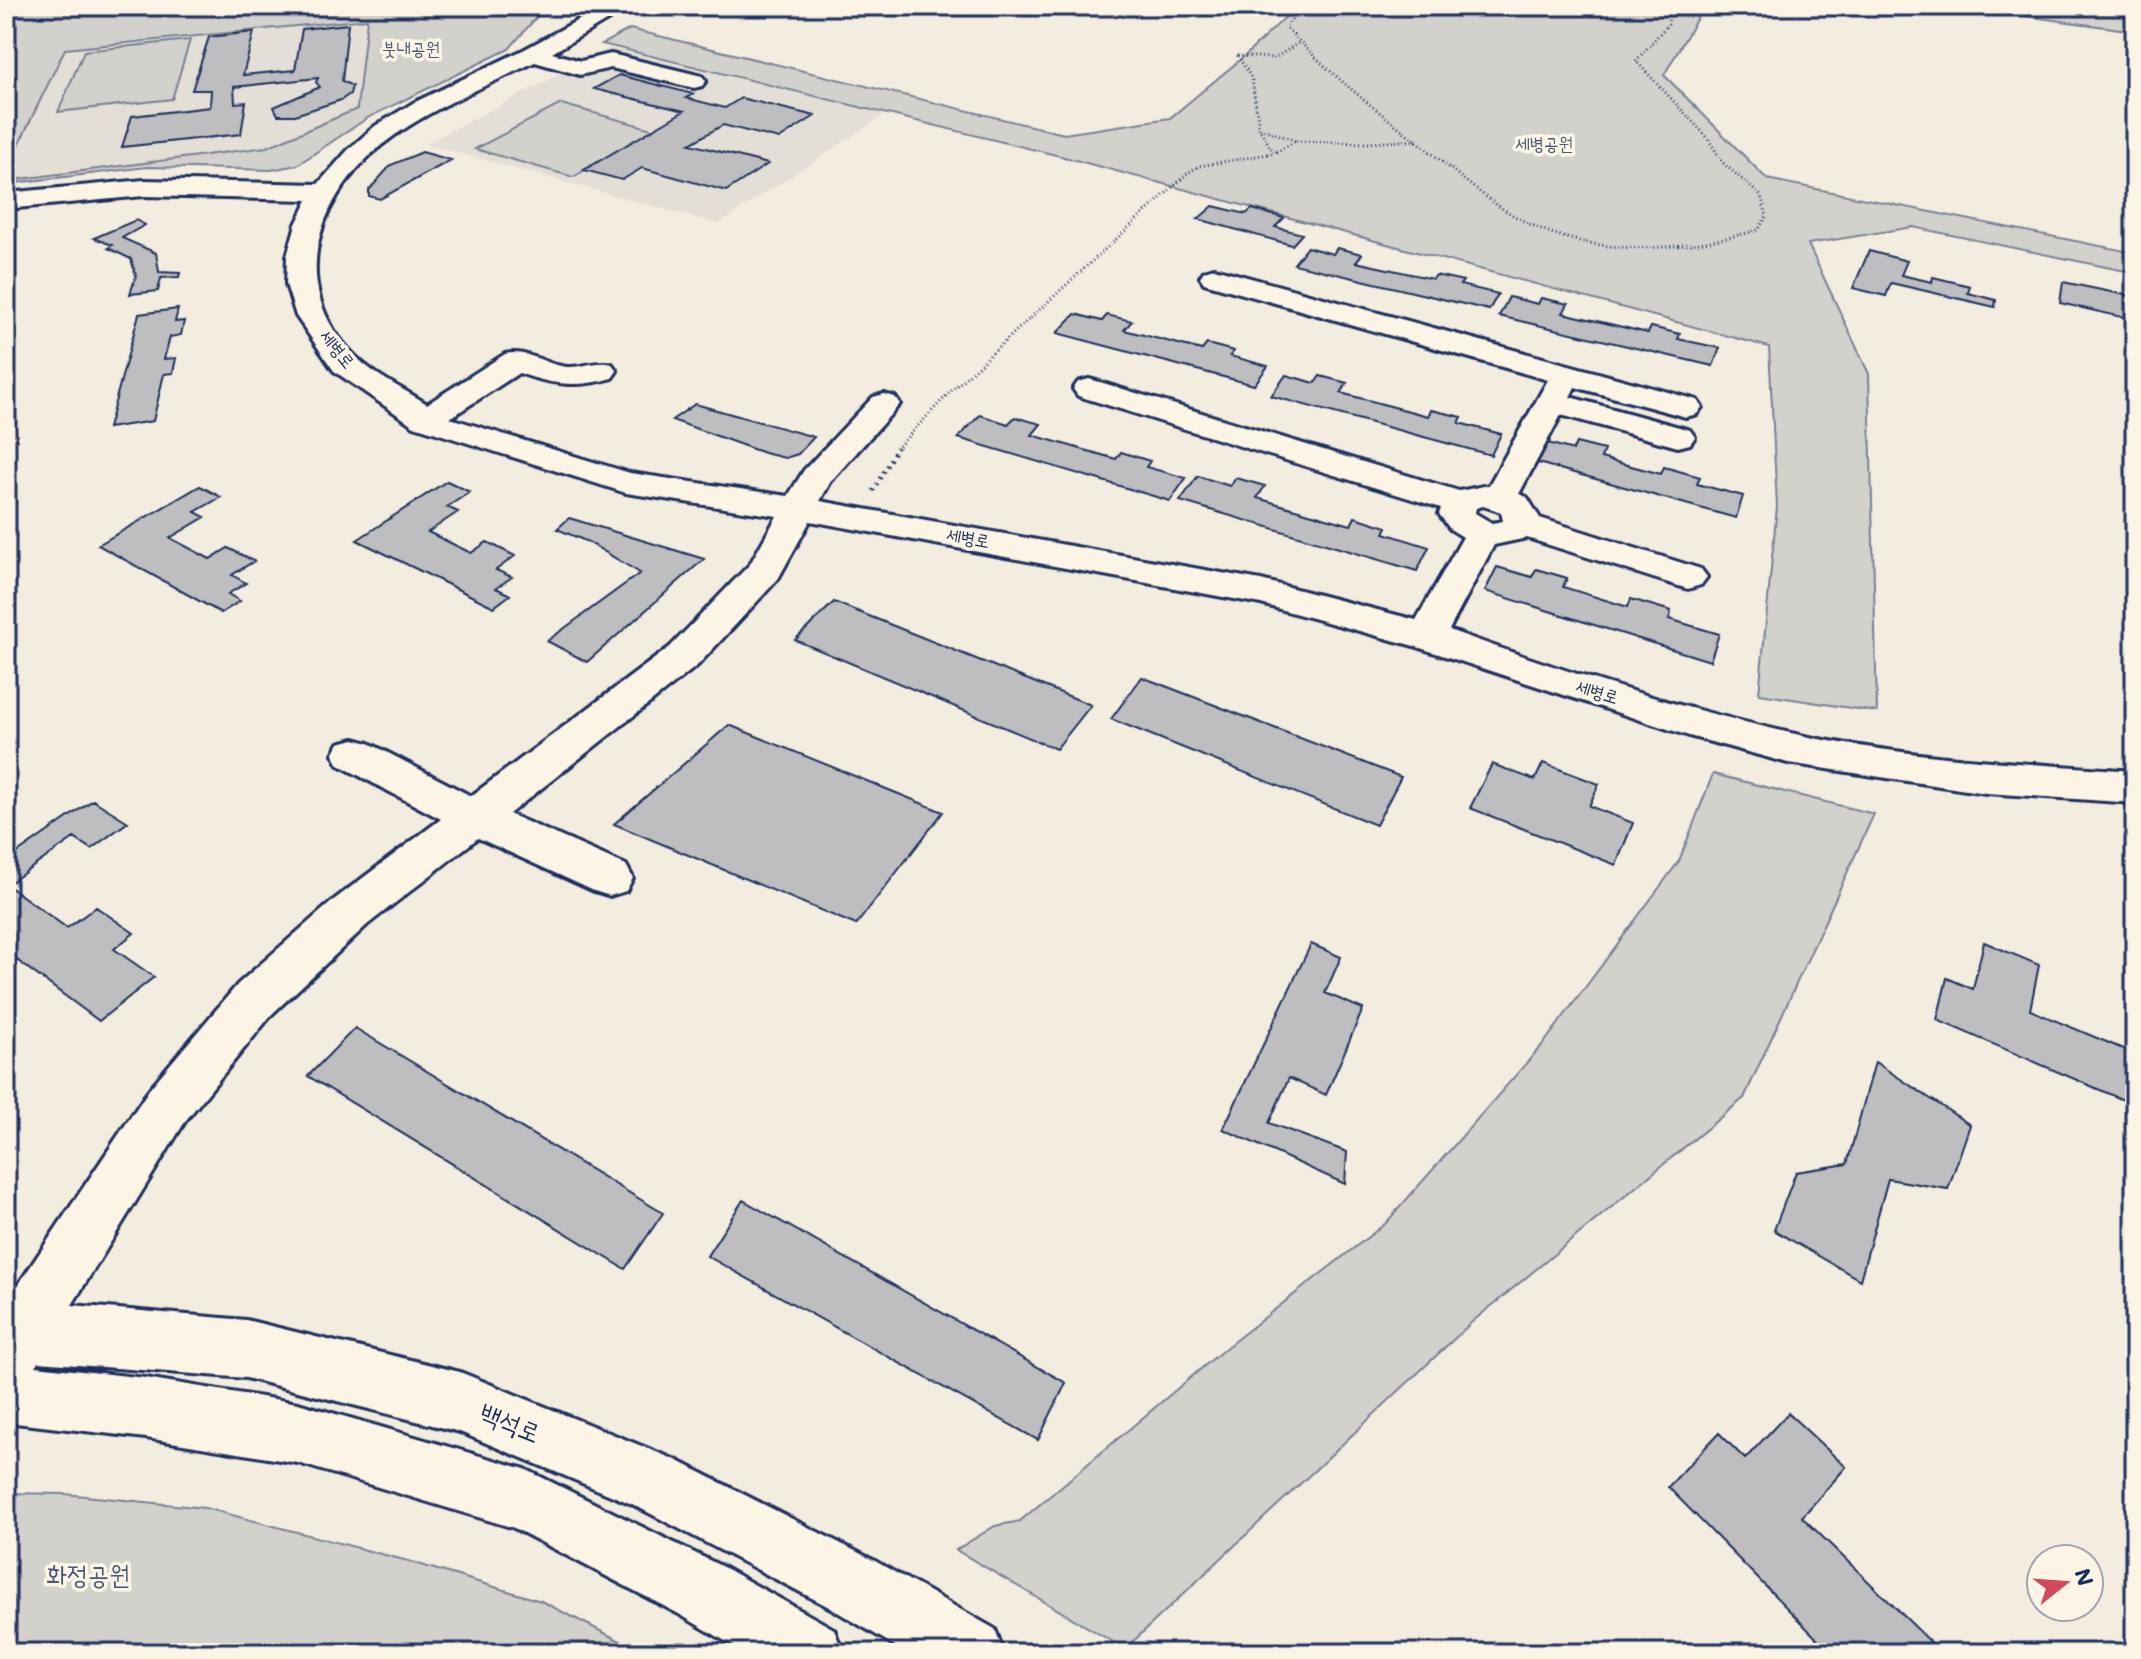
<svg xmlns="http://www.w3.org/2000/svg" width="2141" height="1659" font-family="Mali,'Poor Story',sans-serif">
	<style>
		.built { fill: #e3dfd6 }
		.green { fill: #d3d1cc; stroke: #778095; stroke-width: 2 }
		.building { fill: #bebec0; stroke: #1b2f5e; stroke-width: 2 }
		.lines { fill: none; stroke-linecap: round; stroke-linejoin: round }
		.minor-casing { stroke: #1b2f5e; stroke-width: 6 }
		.path-far1 { stroke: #1b2f5e; stroke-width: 3; stroke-dasharray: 1 3; stroke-linecap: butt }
		.path { stroke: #1b2f5e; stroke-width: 4; stroke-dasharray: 2 5; stroke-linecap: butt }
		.minor { fill: #fcf5e5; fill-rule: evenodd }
		.labels { text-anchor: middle; stroke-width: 7; stroke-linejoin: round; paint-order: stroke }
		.far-park-label { font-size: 18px; fill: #49587a; stroke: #fcf5e5 }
		.far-street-label { font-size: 18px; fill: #1b2f5e; stroke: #fcf5e5 }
		.near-street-label { font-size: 26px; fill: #1b2f5e; stroke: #fcf5e5 }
		.near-park-label { font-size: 26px; fill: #49587a; stroke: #fcf5e5 }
	</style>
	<rect width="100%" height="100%" fill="#f3ede0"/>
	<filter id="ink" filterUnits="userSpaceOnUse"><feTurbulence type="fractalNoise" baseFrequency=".0125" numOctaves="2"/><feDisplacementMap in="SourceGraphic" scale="16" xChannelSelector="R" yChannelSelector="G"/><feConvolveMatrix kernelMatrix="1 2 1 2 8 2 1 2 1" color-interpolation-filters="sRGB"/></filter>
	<g filter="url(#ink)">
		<path class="built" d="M367,18L357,109L267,147L6,181V171L65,49Z
			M610,48L886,114L719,224L425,144Z"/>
		<path class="green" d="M6,6H510L540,13L509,49L369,117L297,165L271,170L147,167L6,184V181L267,147L357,109L367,19L65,49L6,171Z
			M1297,6H1704L1664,75L1767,179L2135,253V273L1913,227L1808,244L1869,374L1877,712L1759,694L1777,506L1769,347L1064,157L602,44L630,29L1064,134L1170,118L1247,54Z
			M1850,6H2135V31L2018,15Z
			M190,40L172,99L58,112L84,51Z
			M561,104L656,130L573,177L475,149Z
			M1713,774L1874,814L1744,1098L1472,1322L1125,1649L956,1550L995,1526L1020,1521L1228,1346L1386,1223L1544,1043L1679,861Z
			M6,1493L65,1494L205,1508L408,1561L541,1601L644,1653H6Z"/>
		<path class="building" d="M348,24L342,81L352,86L350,94L341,100L295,115H278L274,107L320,87L316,82L318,78L234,87L235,103L246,102L241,134L122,147L132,116L210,107L211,90H192L209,37L254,32L243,75L295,70L302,29Z
			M619,75L693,94L686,98L725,108L741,98L815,116L779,139L723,125L690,144L768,164L726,191L642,168L622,180L584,170L684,111L594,89Z
			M422,152L451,160L380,199L369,196V190L391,165Z
			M1213,206L1246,214L1252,209L1284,218L1275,227L1302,234L1292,245L1198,219Z
			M136,220L145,225L122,238L156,253L159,272L180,273L179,277L161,278L158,291L130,294L136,276L131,259L108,248L112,245L94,238Z
			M1307,247L1333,254L1337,248L1362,254L1356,262L1433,279L1436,275L1463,281L1460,285L1498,294L1489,310L1294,264Z
			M1869,251L1907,261L1901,275L1932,282L1933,277L1970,286L1968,293L1996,300L1995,307L1891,283L1886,296L1853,288Z
			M2063,282L2135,297V320L2060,303Z
			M1509,297L1538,304L1541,298L1568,304L1563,313L1648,333L1651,327L1680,334L1678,339L1720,348L1713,366L1499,316Z
			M178,309L175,322L184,321L181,335L170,337L164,359L176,358L173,373L164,374L153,421L108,428L139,314Z
			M1075,314L1102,321L1107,315L1132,321L1124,330L1202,350L1207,344L1234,351L1230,356L1268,366L1254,385L1057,333Z
			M1286,375L1315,383L1320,376L1347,383L1341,393L1428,416L1431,410L1462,417L1459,423L1501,434L1491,455L1271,396Z
			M695,404L814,437L798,454L785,458L764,453L672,420Z
			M980,415L1008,424L1015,417L1041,424L1032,435L1116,459L1121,452L1150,461L1146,467L1186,478L1170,501L958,438Z
			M1541,441L1573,450L1576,443L1604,450L1601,458L1661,474L1664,467L1700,477L1697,484L1743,496L1736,518L1531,461Z
			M1198,476L1230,486L1236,478L1265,486L1257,498L1351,525L1355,517L1387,527L1384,533L1429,547L1417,571L1180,501Z
			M447,481L470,492L447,507L458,512L428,532L471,553L487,542L515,556L496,570L512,577L496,588L510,595L494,607L357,540Z
			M200,486L221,497L195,512L205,517L170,538L210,559L228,548L254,561L232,575L246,583L228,594L240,601L221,613L98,545Z
			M569,518L704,559L587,662L547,641L640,573L588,542L557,529Z
			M1497,567L1532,577L1536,569L1567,578L1563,587L1628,607L1631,599L1671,611L1669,619L1719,634L1710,661L1485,591Z
			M834,602L1091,705L1056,749L795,640Z
			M1142,677L1401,777L1376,825L1111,719Z
			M729,725L943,812L856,925L614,824Z
			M1543,763L1599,784L1589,806L1633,823L1616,865L1470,808L1492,764L1535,780Z
			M93,800L128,822L91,849L74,838L7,885L67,928L96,907L134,933L114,949L154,977L99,1021L6,952V861Z
			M1984,942L2039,965L2030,1010L2135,1054V1105L1937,1020L1947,978L1973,989Z
			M1311,944L1341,957L1325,993L1363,1009L1326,1095L1289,1078L1269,1123L1347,1152L1345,1184L1223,1129Z
			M355,1028L663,1213L625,1269L308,1076Z
			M1875,1062L1970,1125L1948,1189L1888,1179L1860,1280L1774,1230L1796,1172L1847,1164Z
			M743,1200L1066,1383L1038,1440L707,1256Z
			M1788,1413L1846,1467L1802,1517L1942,1653H1831L1668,1487L1719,1433L1745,1459Z"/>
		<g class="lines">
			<defs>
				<path id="minor" d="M604,6H631L552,53L581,61L611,54L702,76L706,81L702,86L694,88L611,68L580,75L535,62C488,85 438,105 395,135C319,188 282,285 356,357C375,376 404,389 427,404L505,354C528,349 545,365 567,367C583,368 596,360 612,364L617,371L612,378C578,388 552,385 519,373L450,418L630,473L788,496L804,470L873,397L884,394L895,397L900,404L831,481L820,501L1261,580L1416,620L1463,537L1450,529L1439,514L1441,508L1078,396L1073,389L1078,382L1089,379L1100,382L1459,491L1489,485L1548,380L1204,283L1200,277L1204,271L1214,268L1697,400L1702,407L1697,414L1686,417L1575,387L1570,397L1690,430L1695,437L1690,444L1678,447L1561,415L1519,494L1527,497L1540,518L1701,569L1707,577L1701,585L1688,589L1675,585L1527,538L1494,545L1449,630C1559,670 1672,706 1786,732C1900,758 2019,763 2135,771V803L1986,793L1788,763L1689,736L1414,646L1261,604L810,521L778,579L698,665L509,814L626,865L633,878L626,891L610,896L594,891L478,838L367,925L272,1014L186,1120L72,1305L246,1320L460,1372L676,1460L875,1561L995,1629L1004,1653H907L829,1607L632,1504L460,1432L246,1378L38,1362L36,1366L146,1378L298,1403L525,1469L723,1567L834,1629L843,1653H746L677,1613L514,1528L298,1463L146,1438L6,1422V1303L150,1088L238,984L335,899L441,819L339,765L333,754L339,743L354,739L369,743L471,796L670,647L750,564L777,516L626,493L414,426L334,371L296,316L286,284L287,256L296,224L308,200L144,196L6,209V193L144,180L318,184L348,150L375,126L413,103L525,49ZM1483,506L1501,512L1503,521L1492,523L1475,513L1476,508Z"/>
			</defs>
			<use href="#minor" class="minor-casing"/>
			<path class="path-far1" d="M1301,6L1286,27C1328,73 1370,105 1419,143C1446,164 1472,188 1500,207C1579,260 1671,254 1758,230L1767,216L1761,196L1723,163L1707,137L1636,61L1668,24L1671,6
				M2034,6L2110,9L2135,15
				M1260,128L1296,141L1274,153
				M1296,141L1367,143L1419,140
				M896,449L952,390L1187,174L1199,166L1274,153L1259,128L1252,79L1238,56L1275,58L1300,42"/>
			<path class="path" d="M873,491L897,447"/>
			<use href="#minor" class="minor"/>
		</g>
	</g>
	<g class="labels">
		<g class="far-park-label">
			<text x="411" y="55">붓내공원</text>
			<text x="1544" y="150">세병공원</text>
		</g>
		<g class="far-street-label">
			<text transform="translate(337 349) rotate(51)" y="6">세병로</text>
			<text transform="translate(968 538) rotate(10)" y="6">세병로</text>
			<text transform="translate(1597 692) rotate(17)" y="6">세병로</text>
		</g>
		<g class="near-street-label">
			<text transform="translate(510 1423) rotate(22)" y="9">백석로</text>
		</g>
		<g class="near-park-label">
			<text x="88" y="1584">화정공원</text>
		</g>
	</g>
	<rect width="2141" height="1659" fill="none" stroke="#fcf5e5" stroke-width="32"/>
	<rect x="16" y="16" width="2109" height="1627" fill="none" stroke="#1b2f5e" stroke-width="3" filter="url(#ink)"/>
	<g transform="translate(2065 1583) rotate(73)"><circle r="38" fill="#fcf5e5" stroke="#a2a6af" stroke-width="2"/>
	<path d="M0-6L14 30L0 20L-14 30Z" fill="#d1495b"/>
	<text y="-12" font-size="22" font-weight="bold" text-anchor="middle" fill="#1b2f5e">N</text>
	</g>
</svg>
